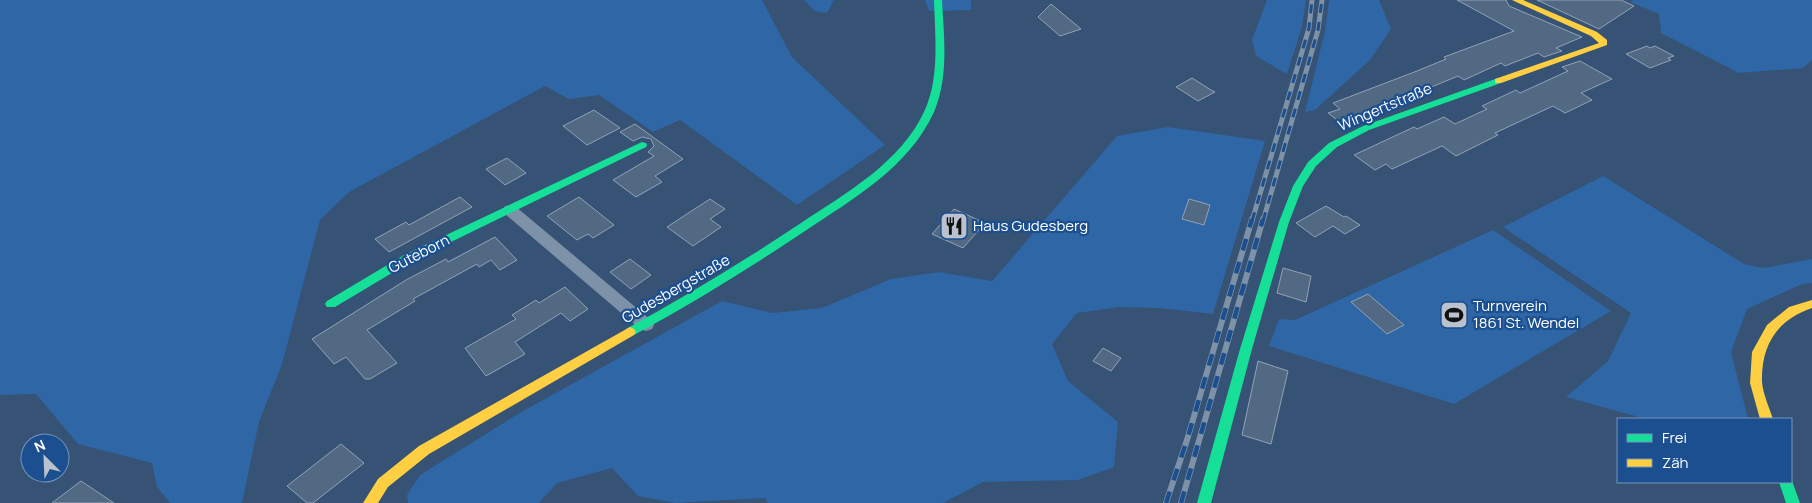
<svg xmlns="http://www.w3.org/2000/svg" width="1812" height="503" font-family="Manrope,sans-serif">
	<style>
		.green { fill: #2f66a5 }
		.building { fill: #526984; stroke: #92a2b6 }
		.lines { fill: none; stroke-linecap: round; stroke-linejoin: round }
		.street { fill: #7d92a8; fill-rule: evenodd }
		.fast { fill: #16e098; fill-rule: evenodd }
		.slow { fill: #ffcf43; fill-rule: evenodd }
		.rail-far1-casing { stroke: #7e92a7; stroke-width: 5 }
		.rail-casing { stroke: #7e92a7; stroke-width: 6 }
		.rail-far1 { stroke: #1b4f8f; stroke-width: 3; stroke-dasharray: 9; stroke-linecap: butt }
		.rail { stroke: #1b4f8f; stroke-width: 4.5; stroke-dasharray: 12; stroke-linecap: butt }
		.labels { text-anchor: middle; stroke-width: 4.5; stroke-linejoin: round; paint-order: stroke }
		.street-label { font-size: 15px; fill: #fff; stroke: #1b4f8f }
		.poi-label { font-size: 15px; fill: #fff; stroke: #1b4f8f; text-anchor: start }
	</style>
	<rect width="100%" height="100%" fill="#365274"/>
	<path class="green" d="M0,0H762L792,57L885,145L797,205L680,120L653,132L599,95L569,99L545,86L349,192L320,220L282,364L259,422L242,503H170L157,487L152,463L78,444L36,394L0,395Z
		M804,0H834L827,13L815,11Z
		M925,0H971V10L929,11Z
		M1267,0H1306L1302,27L1287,74L1256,56L1252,40Z
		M1329,0H1379L1391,29L1370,60L1315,110L1305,112L1325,31Z
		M1634,0H1812V60L1803,68L1739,73L1661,33L1659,14L1630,2Z
		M1168,127L1265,141L1213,314L1158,308L1119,307L1077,313L1052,344L1068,381L1118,422L1114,467L1078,480L983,482L943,503H768L765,498L675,503L638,496L612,468L557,483L539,503H408L407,495L420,475L523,411L722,301L772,313L822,308L891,279L939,272L992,281L1117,136Z
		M1603,176L1744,264L1763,268L1812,259V283L1802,284L1747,309L1731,352L1748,419H1646L1566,397L1608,361L1631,313L1503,227Z
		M1493,230L1611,311L1454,404L1269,346L1279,319L1295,320Z"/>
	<path class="building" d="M1457,0H1506L1509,6L1582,37L1556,48L1562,51L1544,57L1538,53L1505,66L1501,63L1464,80L1458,76L1342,124L1328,113L1340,109L1333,103L1417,71L1446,59L1444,57L1514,31Z
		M1537,0H1621L1634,6L1599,29Z
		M1051,4L1081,29L1060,36L1038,17Z
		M1647,46L1650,48L1655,46L1674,56L1668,58L1671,60L1650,68L1626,54Z
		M1580,61L1612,79L1581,93L1592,100L1565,113L1553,106L1495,133L1498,135L1456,156L1442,146L1392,169L1386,164L1375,170L1354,155L1414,127L1417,129L1444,117L1455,124L1487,109L1482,106L1516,90L1520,93L1568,71L1562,67Z
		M1192,78L1211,90L1215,92L1198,101L1176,87Z
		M594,110L620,128L587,145L563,126Z
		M635,124L683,159L655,176L662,182L636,197L613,180L654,156L648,152L654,146L651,139L642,137L633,141L620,132Z
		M507,158L526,173L505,185L486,169Z
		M460,197L472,207L389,252L375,239L406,222L409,225Z
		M579,197L614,225L593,238L588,234L577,240L547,216Z
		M710,199L725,209L710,219L721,227L693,246L667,227Z
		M1189,199L1210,205L1204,225L1182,219Z
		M1326,206L1344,217L1346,216L1360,225L1345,234L1333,226L1315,237L1296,223Z
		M954,209L985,223L963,248L932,234Z
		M495,237L517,260L500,270L491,260L479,267L477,264L413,299L415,301L367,330L397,363L370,379H365L346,357L334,364L312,339L406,280L446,259L448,262Z
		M630,259L651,275L631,289L610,272Z
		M1283,268L1311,276L1306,302L1277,293Z
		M565,287L588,309L570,321L561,313L515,342L525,354L486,376L465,348L516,319L512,315L536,300L539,303Z
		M1368,294L1404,325L1387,334L1351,302Z
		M1103,348L1121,358L1111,371L1093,361Z
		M1258,361L1288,371L1271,444L1242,435Z
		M341,444L364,463L313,503H307L287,486Z
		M81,481L114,503H52Z"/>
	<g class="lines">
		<path class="street" d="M510,205L515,206L652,321L654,325L652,329L646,331L640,329L505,214L503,210L505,206Z"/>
		<path class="fast" d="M934,0H942C944,37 949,77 934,112C909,167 853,199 805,231C750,268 693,303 634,335H626L624,332L626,329C686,296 744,261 801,223C846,193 900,163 924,112C940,78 935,37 934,0Z
			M1498,78L1501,79V83L1369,130L1337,147L1316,166L1303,186L1289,222L1252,349L1211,503H1197L1240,349L1279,222L1293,186L1308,162L1329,143L1363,126Z
			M642,142L646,143L647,145L646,147L412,261L335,307H327L325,304L327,301L404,255Z
			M1791,478L1800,503H1786L1779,482H1791Z"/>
		<path class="slow" d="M1512,0H1523L1597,32L1607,40V45L1501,83H1495V79L1599,43L1591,36Z
			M1812,300V308C1777,320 1761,345 1762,382C1763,394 1769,407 1773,419H1760L1750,383L1752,352L1767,325L1789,307Z
			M630,327L634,329L636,332L634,335L429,454L388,487L378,503H363L378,479L419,446Z"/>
		<defs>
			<path id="rail-far1" d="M1252,221L1309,28L1312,0
				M1263,221L1318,30L1322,0"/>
			<path id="rail" d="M1166,503L1187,440L1252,219
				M1181,503L1263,219"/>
		</defs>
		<use href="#rail-far1" class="rail-far1-casing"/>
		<use href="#rail" class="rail-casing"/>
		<use href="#rail-far1" class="rail-far1"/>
		<use href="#rail" class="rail"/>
	</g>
	<defs>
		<symbol id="restaurant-square" viewBox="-11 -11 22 22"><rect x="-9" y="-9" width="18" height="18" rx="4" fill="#b9c2ce" stroke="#1b4f8f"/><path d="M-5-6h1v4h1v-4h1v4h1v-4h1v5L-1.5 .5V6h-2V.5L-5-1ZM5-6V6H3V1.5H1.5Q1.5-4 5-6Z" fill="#111"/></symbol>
		<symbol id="stadium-square" viewBox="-11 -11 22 22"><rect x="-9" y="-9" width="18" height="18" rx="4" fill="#b9c2ce" stroke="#1b4f8f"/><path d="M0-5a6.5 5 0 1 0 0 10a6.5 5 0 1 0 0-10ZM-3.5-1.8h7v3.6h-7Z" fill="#111"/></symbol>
	</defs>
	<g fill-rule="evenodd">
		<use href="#restaurant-square" x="938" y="210" width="32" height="32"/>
		<use href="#stadium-square" x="1438" y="299" width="32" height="32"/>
	</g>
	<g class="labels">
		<g class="street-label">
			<text transform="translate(1385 107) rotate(-23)" y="5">Wingertstraße</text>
			<text transform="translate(419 254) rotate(-27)" y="5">Guteborn</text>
			<text transform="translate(676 289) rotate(-30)" y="5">Gudesbergstraße</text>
		</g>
		<g class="poi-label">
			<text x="973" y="231">Haus Gudesberg</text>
			<text x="1473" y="311">Turnverein<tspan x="1473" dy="17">1861 St. Wendel</tspan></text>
		</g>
	</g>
	<rect x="1617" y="418" width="175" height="65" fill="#1b4f8f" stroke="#7695bc"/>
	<rect x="1627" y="434" width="25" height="8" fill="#16e098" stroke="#7695bc"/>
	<text x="1662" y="443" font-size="15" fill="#ffffff">Frei</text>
	<rect x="1627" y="459" width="25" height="8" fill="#ffcf43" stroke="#7695bc"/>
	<text x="1662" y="468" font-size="15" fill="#ffffff">Zäh</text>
	<g transform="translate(45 458) rotate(336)"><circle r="24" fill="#1b4f8f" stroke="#7695bc"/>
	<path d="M0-4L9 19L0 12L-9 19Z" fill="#b9c2ce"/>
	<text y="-8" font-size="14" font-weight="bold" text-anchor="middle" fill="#ffffff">N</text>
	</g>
</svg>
